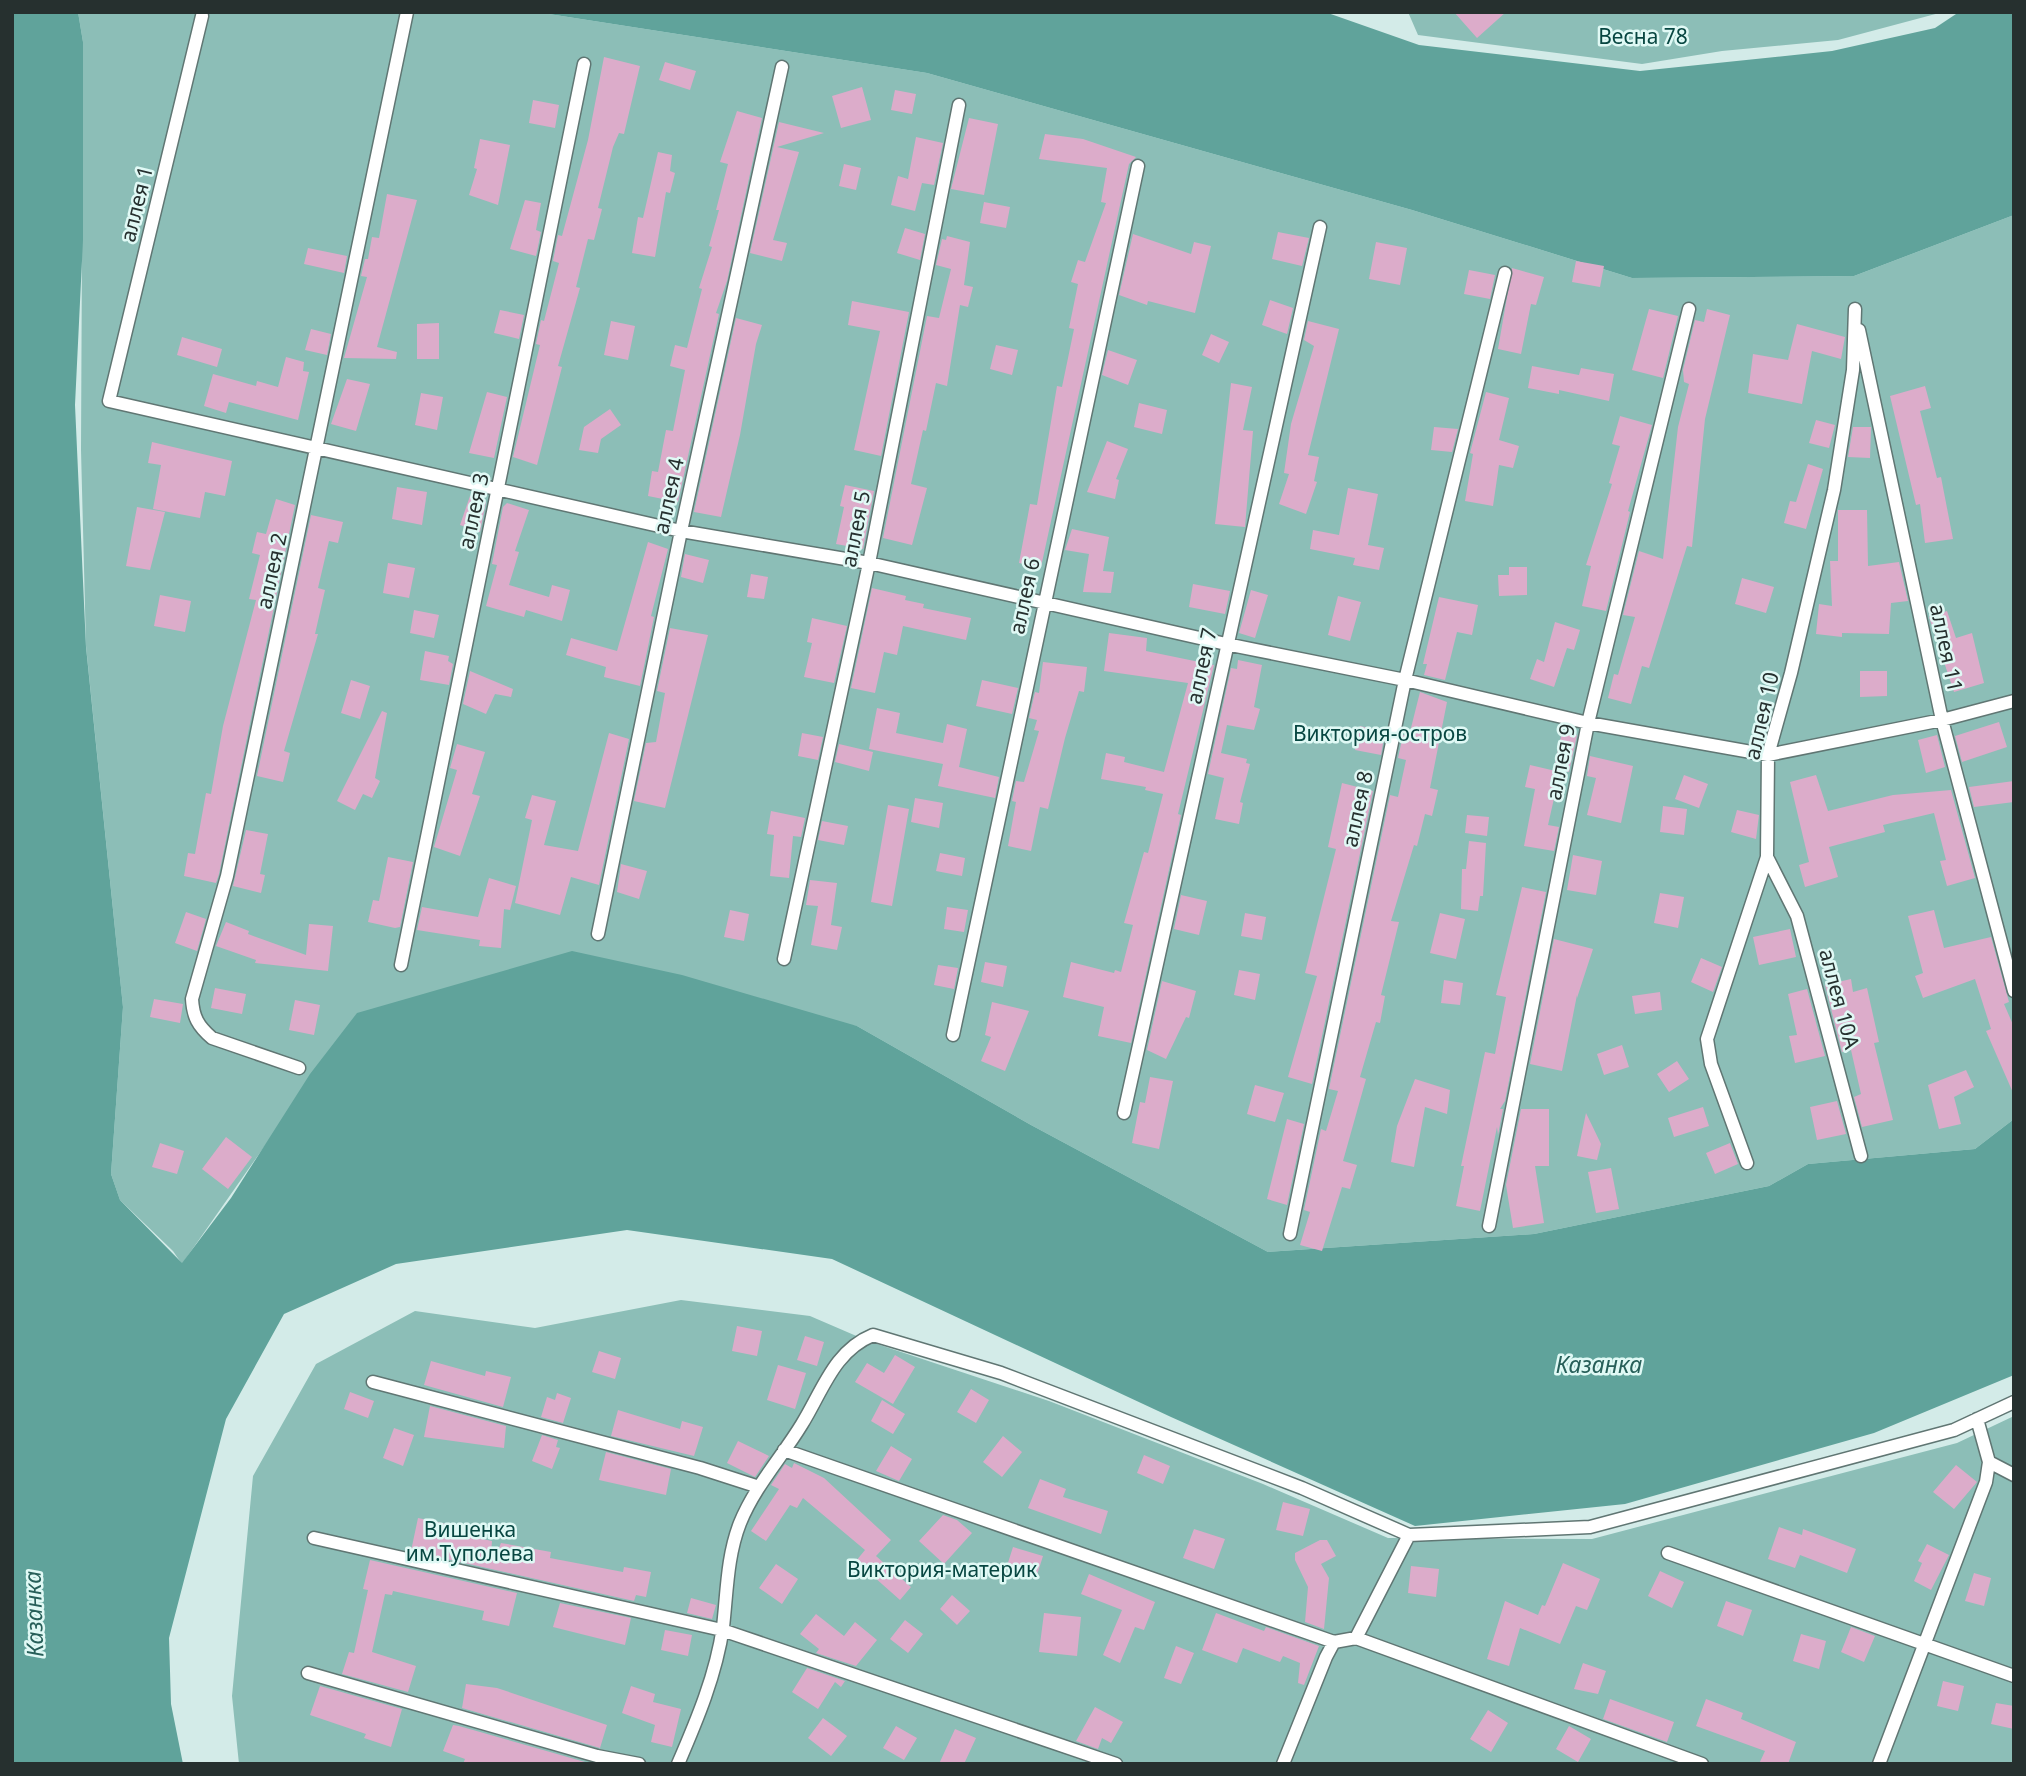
<svg xmlns="http://www.w3.org/2000/svg" width="2026" height="1776" font-family="'Noto Sans',sans-serif">
	<style>
		.green { fill: #8cbeb7 }
		.water { fill: #60a39b }
		.building { fill: #dcacca }
		.lines { fill: none; stroke-linecap: round; stroke-linejoin: round }
		.lane-casing { stroke: #607673; stroke-width: 15 }
		.lane { stroke: #fff; stroke-width: 12 }
		.labels { text-anchor: middle; stroke-width: 5; stroke-linejoin: round; paint-order: stroke }
		.park-label { font-size: 21px; fill: #074641; stroke: #e0f9f5 }
		.street-label { font-size: 21px; fill: #26302f; stroke: #e0f9f5 }
		.water-label { font-size: 23px; font-style: italic; fill: #275f59; stroke: #e0f9f5 }
	</style>
	<rect width="100%" height="100%" fill="#d3ebe8"/>
	<path class="green" d="M78,12H536L927,73L1412,210L1632,278L1854,276L2014,215V1119L1975,1149L1808,1164L1769,1186L1534,1234L1268,1252L1031,1125L857,1026L457,986L357,1014L182,1264L173,1251L120,1200L111,1174L123,1007L86,646L81,450L83,42Z
		M1408,12H1943L1838,40L1722,51L1642,64L1418,35Z
		M681,1300L810,1316L868,1341L1049,1401L1263,1484L1388,1538L1592,1539L1957,1443L2014,1416V1764H239L232,1696L253,1476L316,1364L415,1311L535,1328Z"/>
	<path class="water" d="M12,12H78L83,42V240L75,405L86,647L123,1007L111,1174L120,1200L182,1263L231,1198L310,1074L357,1013L572,951L682,975L857,1026L1031,1125L1268,1252L1534,1234L1769,1186L1808,1164L1975,1149L2014,1119V1375L1874,1433L1625,1504L1415,1526L1171,1417L832,1259L627,1230L396,1264L284,1314L226,1419L169,1638L171,1704L183,1764H12Z
		M536,12H1325L1419,45L1640,71L1832,51L1935,28L1959,12H2014V215L1854,276L1632,278L1412,210L927,73Z"/>
	<path class="building" d="M1454,12H1506L1477,38Z
		M604,57L640,66L624,134L619,133L613,147L598,208L602,209L594,240L588,239L576,287L580,288L558,366L562,367L537,465L513,457L540,345L536,344L541,320L544,321L559,263L553,261L558,235L562,236L588,140Z
		M665,62L696,71L690,90L659,80Z
		M862,87L871,120L841,128L832,96Z
		M895,90L916,94L912,114L891,110Z
		M533,100L559,105L555,128L529,123Z
		M737,111L762,118L727,281L716,313L719,314L678,502L648,496L652,471L658,472L666,430L673,431L685,370L670,366L675,345L687,348L702,289L699,288L712,247L709,246L719,210H716L728,164L720,162Z
		M969,118L998,124L984,195L951,189Z
		M779,122L824,133L777,147L799,152L773,240L787,243L782,261L750,253Z
		M1045,134L1083,139L1136,157L1129,164L1041,567L1019,563L1030,504L1037,505L1057,386L1062,387L1074,329L1069,328L1078,284L1071,282L1078,260L1085,262L1106,203L1101,202L1107,168L1039,159Z
		M916,137L943,143L934,185L922,183L915,211L891,205L898,176L908,179Z
		M480,139L510,145L498,205L469,195L477,169L474,168Z
		M658,152L672,155L670,171L675,173L670,193L666,192L655,257L632,253L638,217L643,218Z
		M844,164L861,168L856,190L839,186Z
		M387,194L417,200L377,347L397,352L396,359L344,358L367,277L361,276L365,259H368L372,237L379,238Z
		M525,200L541,203L536,230L541,232L536,256L510,249Z
		M984,202L1010,207L1006,228L980,223Z
		M905,228L925,234L920,260L897,253Z
		M1278,232L1309,238L1302,266L1272,259Z
		M1133,234L1191,254L1194,242L1211,246L1195,313L1148,301L1147,305L1119,295Z
		M947,236L970,242L964,285L973,287L968,307L960,305L947,386L936,383L926,431L923,430L911,484L927,488L912,545L883,538L927,316L939,318L951,269L936,265L942,239L946,240Z
		M1376,242L1407,248L1400,285L1369,279Z
		M308,248L347,256L344,273L304,264Z
		M1576,261L1604,266L1600,287L1572,282Z
		M1512,268L1544,277L1536,305L1531,304L1521,354L1498,349Z
		M1469,270L1495,275L1490,299L1464,294Z
		M1270,300L1293,308L1287,334L1262,325Z
		M852,301L909,312L881,456L854,450L880,331L848,325Z
		M1649,309L1678,316L1663,378L1632,370Z
		M1707,309L1730,315L1705,419L1692,547L1687,546L1649,668L1642,666L1631,704L1608,698L1614,674L1618,675L1635,617L1623,615L1639,551L1663,559L1678,427L1689,384L1684,382L1683,370L1695,320L1704,322Z
		M500,310L524,315L519,339L494,333Z
		M736,318L762,325L756,344L740,435L721,517L694,512Z
		M611,321L635,326L628,360L604,355Z
		M1308,321L1339,329L1308,455L1319,457L1314,481L1317,482L1306,514L1279,504L1289,474L1284,473L1291,424L1314,346L1304,340Z
		M439,323V359H417V324Z
		M1797,324L1845,337L1841,359L1812,351L1802,404L1748,393L1753,354L1788,360Z
		M311,329L331,334L327,355L305,350Z
		M1211,334L1229,342L1219,363L1202,355Z
		M182,337L222,349L217,367L177,355Z
		M996,345L1018,350L1012,375L990,369Z
		M1108,350L1137,360L1128,385L1102,375Z
		M286,357L304,362L303,371L309,372L298,420L229,402L226,413L204,406L213,374L256,386L257,381L278,387Z
		M1532,366L1579,375L1581,368L1614,374L1609,401L1559,390V394L1528,388Z
		M347,379L370,384L356,431L331,424Z
		M1231,383L1252,387L1243,430L1253,431L1245,527L1215,524Z
		M1925,386L1931,408L1920,411L1937,478L1941,477L1953,539L1925,543L1920,504L1916,505L1890,396Z
		M487,392L507,397L494,458L469,453Z
		M1486,392L1509,398L1499,440L1519,446L1513,468L1499,465L1493,506L1465,501L1473,454L1470,453Z
		M421,393L443,397L437,430L415,425Z
		M1139,403L1167,410L1162,434L1134,427Z
		M610,409L621,425L601,439L598,453L579,450L584,427Z
		M1620,416L1652,425L1628,511L1630,512L1606,611L1582,606L1591,566L1586,565L1612,484L1609,483L1620,446L1612,444Z
		M1816,420L1835,425L1829,448L1809,443Z
		M1434,427L1458,429L1452,452L1431,450Z
		M1853,427H1871L1870,458L1848,457Z
		M1107,441L1128,449L1116,479L1119,480L1115,499L1087,492Z
		M152,442L232,461L225,496L205,492L200,518L153,509L161,465L148,463Z
		M1808,464L1823,469L1806,529L1784,523L1790,501L1796,502Z
		M845,485L874,491L863,549L836,544L844,507L840,506Z
		M397,487L427,492L422,525L392,519Z
		M1348,488L1378,494L1368,545L1384,548L1379,570L1353,565L1355,558L1310,549L1313,530L1339,535Z
		M470,496L486,502L480,532L460,525Z
		M276,499L295,505L219,874L216,883L184,876L188,853L195,854L206,793L211,794L223,726L256,600L249,599L260,555L252,553L257,532L266,534Z
		M507,503L529,510L515,551L519,552L509,585L549,597L552,585L570,590L562,621L526,610L524,617L486,606L497,565L492,564L503,507Z
		M137,507L165,512L150,570L126,566Z
		M1838,510H1867L1868,566L1899,562L1908,601L1891,603L1889,634L1842,633V637L1816,634L1819,604L1832,606L1830,561H1838Z
		M311,515L343,522L338,543L329,541L318,588L325,590L315,634H318L284,751L290,753L283,782L257,776Z
		M1072,529L1109,537L1103,571L1114,572L1111,593L1083,592L1089,554L1065,550Z
		M648,542L668,549L651,616L654,617L640,686L604,677L606,667L566,655L571,638L617,651Z
		M685,554L709,560L703,583L681,577Z
		M388,563L415,568L409,598L383,593Z
		M1509,567H1527V595L1499,596L1498,575H1509Z
		M751,574L768,577L764,599L747,597Z
		M1742,578L1774,587L1766,613L1735,604Z
		M1193,584L1230,591L1225,614L1189,607Z
		M872,588L906,596L905,600L924,604L923,608L971,618L966,640L903,626L897,655L884,652L875,693L851,688Z
		M1251,590L1268,595L1255,638L1239,633Z
		M160,595L191,601L185,632L154,626Z
		M1338,596L1361,602L1350,641L1328,635Z
		M1439,597L1478,605L1472,635L1457,632L1445,680L1424,675L1427,664H1423Z
		M414,610L439,615L434,638L410,633Z
		M1947,611L1956,638L1972,633L1984,683L1954,692L1929,617Z
		M812,618L847,626L834,683L804,677L812,643L807,642Z
		M1555,622L1580,630L1574,650L1567,648L1554,687L1530,679L1537,659L1544,662Z
		M670,628L708,635L665,808L634,801L646,743L656,742L665,693L657,691Z
		M1109,633L1147,638L1146,651L1214,665L1178,814L1181,815L1131,1043L1098,1036L1104,1007L1063,997L1071,962L1114,973L1115,970L1121,972L1133,925L1124,923L1144,852L1148,853L1163,794L1145,790L1146,787L1101,779L1106,753L1125,757L1124,762L1164,772L1188,683L1104,671Z
		M425,651L449,656L448,661L453,664L449,685L420,680Z
		M1238,660L1262,665L1254,707L1260,709L1254,730L1227,725L1221,753L1247,759L1246,763L1250,764L1240,802L1243,803L1239,824L1215,819L1224,778L1208,774L1231,668L1237,669Z
		M1043,662L1087,667L1084,692L1079,691L1065,738L1048,809L1040,807L1031,851L1008,846L1016,802L1012,801L1016,781L1024,782L1039,731L1034,730L1037,720L1029,718L1035,692L1039,693Z
		M470,671L513,689L511,697L495,694L486,714L463,704Z
		M1860,671H1887V696L1860,697Z
		M351,680L370,686L360,719L341,713Z
		M982,680L1018,688L1012,714L976,706Z
		M1420,692L1447,702L1430,788L1438,790L1432,816L1425,814L1417,846L1414,845L1391,921L1399,922L1381,995L1385,996L1380,1023L1376,1022L1360,1077L1366,1079L1343,1161L1357,1165L1350,1189L1342,1187L1322,1251L1300,1245L1310,1212L1304,1210L1321,1129L1326,1131L1338,1091L1329,1089L1390,795L1398,797L1406,760L1398,758L1403,735L1409,736Z
		M877,708L900,713L896,733L943,743L947,724L967,729L959,767L999,777L995,798L938,786L943,764L869,749Z
		M382,711L387,713L375,778L380,781L372,798L363,794L355,810L337,801Z
		M1999,722L2007,747L1962,762L1955,736Z
		M1360,726L1385,732L1381,755L1355,750Z
		M1562,732L1577,735L1569,772L1554,768Z
		M609,733L629,739L599,885L571,877L560,915L515,903L532,820L525,818L532,795L556,801L544,845L578,851Z
		M802,733L823,737L818,760L798,756Z
		M1937,735L1945,767L1926,773L1918,740Z
		M457,744L485,752L472,794L480,796L460,856L434,847L457,770L450,768Z
		M839,744L873,752L869,771L835,762Z
		M1590,756L1633,766L1621,823L1587,815L1596,778L1587,776Z
		M1530,765L1560,772L1548,825L1559,827L1554,851L1524,846L1535,789L1525,787Z
		M1684,775L1708,784L1699,808L1675,799Z
		M1816,775L1828,811L1893,795L1951,790L1975,878L1947,886L1940,861L1946,860L1934,813L1883,825L1885,832L1829,847L1838,877L1805,887L1799,865L1809,862L1790,782Z
		M2014,781V802L1974,807L1969,787Z
		M1342,783L1373,791L1312,1084L1288,1077L1317,976L1305,973L1336,849L1328,847Z
		M915,798L943,803L939,828L911,822Z
		M888,805L909,809L892,906L871,902Z
		M1663,806L1687,809L1684,835L1660,832Z
		M1737,810L1759,815L1756,839L1731,832Z
		M771,811L805,818L801,837L793,836L789,878L770,876L774,835L767,834Z
		M1467,815L1489,817L1487,836L1465,833Z
		M822,821L848,826L844,845L818,840Z
		M246,830L268,834L260,874L265,875L261,893L233,886Z
		M1469,841L1486,843L1483,896H1480L1478,911L1461,909L1462,869H1466Z
		M940,853L965,858L962,876L936,871Z
		M1573,855L1602,861L1596,895L1567,890Z
		M388,857L413,862L400,927L395,928L368,922L373,900L379,901Z
		M621,864L647,871L639,899L617,892Z
		M489,878L516,886L510,910L504,909L501,948L479,946L480,940L417,930L422,907L478,917Z
		M810,880L837,883L831,925L842,927L837,950L811,945L818,906L806,905Z
		M1522,887L1546,892L1505,1101L1500,1109H1503L1498,1135L1497,1127L1480,1211L1456,1206L1464,1166H1461L1485,1052L1495,1054L1506,997L1496,995Z
		M1660,893L1684,897L1678,928L1654,923Z
		M1181,895L1207,901L1199,935L1174,929Z
		M947,907L968,910L964,932L944,929Z
		M730,910L749,914L744,941L724,937Z
		M1934,910L1944,948L1991,937L2009,1002L2004,1004L2014,1027V1095L1986,1031L1991,1029L1975,979L1923,998L1915,976L1923,973L1908,916Z
		M186,912L206,919L197,951L175,943Z
		M1245,913L1266,917L1262,940L1241,936Z
		M1440,913L1465,919L1456,959L1430,953Z
		M226,922L249,931L248,934L306,955L309,924L333,926L328,971L255,963L256,960L216,946Z
		M1790,929L1796,957L1759,965L1753,937Z
		M1554,939L1593,949L1577,998V995L1562,1071L1530,1064Z
		M1701,958L1722,967L1713,992L1691,982Z
		M985,962L1007,966L1003,987L981,982Z
		M938,965L958,968L954,989L934,985Z
		M1239,970L1260,974L1255,1000L1234,995Z
		M1851,979L1853,992L1867,988L1879,1042L1874,1043L1893,1120L1862,1127L1854,1097L1861,1094L1851,1050L1842,1052L1825,985Z
		M1444,980L1463,983L1460,1005L1441,1003Z
		M1162,981L1196,991L1189,1018L1186,1017L1166,1059L1147,1050Z
		M215,988L246,994L242,1014L211,1008Z
		M1807,989L1825,1056L1795,1063L1789,1036L1797,1035L1788,994Z
		M1660,992L1662,1010L1635,1014L1632,996Z
		M154,999L183,1004L180,1023L150,1017Z
		M295,1000L320,1005L314,1035L289,1030Z
		M992,1002L1029,1011L1005,1071L981,1061L991,1037L985,1035Z
		M1622,1045L1629,1067L1604,1075L1597,1054Z
		M1677,1061L1689,1079L1669,1092L1657,1074Z
		M1966,1070L1974,1087L1954,1097L1961,1124L1939,1129L1928,1085Z
		M1150,1077L1173,1081L1159,1149L1132,1143L1140,1102L1145,1103Z
		M1415,1079L1450,1090L1447,1114L1425,1107L1414,1167L1391,1162L1397,1126Z
		M1255,1085L1284,1093L1275,1122L1247,1114Z
		M1837,1101L1846,1134L1817,1140L1810,1107Z
		M1703,1107L1709,1126L1674,1137L1668,1118Z
		M1521,1109H1549V1166H1535L1544,1223L1513,1228L1506,1185Z
		M1586,1113L1601,1144L1597,1160L1577,1156Z
		M1287,1119L1304,1124L1287,1205L1267,1199Z
		M226,1137L252,1157L228,1189L202,1169Z
		M160,1143L184,1151L177,1174L152,1167Z
		M1730,1143L1738,1164L1715,1174L1706,1153Z
		M1611,1168L1619,1209L1596,1213L1588,1172Z
		M737,1326L762,1331L757,1356L732,1351Z
		M805,1336L824,1342L817,1366L797,1360Z
		M599,1351L621,1358L615,1379L592,1372Z
		M895,1355L915,1367L893,1404L855,1382L867,1363L884,1373Z
		M431,1361L485,1376L486,1371L511,1377L503,1407L424,1385Z
		M778,1365L806,1373L795,1409L767,1400Z
		M971,1389L989,1400L976,1423L957,1412Z
		M350,1392L374,1401L368,1418L344,1409Z
		M557,1393L571,1398L563,1423L541,1417L547,1397L555,1400Z
		M882,1400L905,1414L893,1434L871,1421Z
		M430,1406L506,1426L504,1448L424,1437Z
		M618,1410L680,1429L682,1421L703,1427L694,1456L611,1436Z
		M394,1428L414,1435L403,1466L383,1458Z
		M542,1435L558,1440L556,1447L560,1448L552,1469L532,1461Z
		M1003,1436L1022,1452L1002,1477L983,1462Z
		M738,1441L769,1456L755,1477L727,1463Z
		M891,1446L912,1459L899,1481L876,1471Z
		M606,1452L671,1469L666,1495L599,1480Z
		M1144,1455L1170,1466L1163,1484L1137,1473Z
		M794,1463L824,1478L891,1540L876,1556L911,1587L900,1600L856,1561L865,1550L803,1498L797,1508L790,1505L766,1541L751,1531L779,1489L771,1485L785,1464L792,1468Z
		M1956,1465L1977,1482L1954,1509L1933,1492Z
		M1040,1479L1066,1489L1063,1497L1108,1511L1101,1534L1028,1508Z
		M1283,1502L1310,1509L1303,1536L1276,1530Z
		M943,1515L957,1520L972,1533L944,1564L919,1541Z
		M418,1518L456,1526L455,1533L492,1541L491,1553L496,1555L501,1543L551,1552L550,1558L623,1572L624,1567L651,1572L646,1597L636,1595L634,1601L411,1551Z
		M1779,1527L1802,1535L1803,1529L1856,1549L1847,1573L1800,1555L1795,1568L1768,1559Z
		M1194,1529L1225,1539L1214,1569L1183,1558Z
		M1320,1540H1327L1336,1556L1321,1564L1329,1578L1324,1629L1305,1622L1308,1587L1295,1560V1553Z
		M1927,1544L1949,1555L1931,1590L1914,1581L1922,1563L1918,1561Z
		M1013,1547L1043,1556L1036,1578L1006,1569Z
		M370,1560L517,1593L509,1626L482,1620L484,1611L393,1591L392,1595L385,1594L372,1652L416,1666L408,1692L342,1674L349,1652L354,1653L368,1590L363,1589Z
		M1563,1563L1600,1579L1587,1610L1576,1606L1560,1644L1520,1628L1509,1666L1487,1659L1505,1601L1538,1615L1542,1605L1545,1606Z
		M776,1564L798,1579L782,1604L759,1588Z
		M1411,1566L1439,1569L1436,1597L1408,1593Z
		M1660,1571L1684,1582L1672,1608L1648,1596Z
		M1974,1573L1991,1578L1984,1606L1965,1601Z
		M1089,1574L1155,1602L1144,1630L1135,1627L1120,1663L1103,1655L1122,1610L1081,1594Z
		M952,1595L970,1611L957,1625L940,1609Z
		M691,1598L716,1605L712,1619L687,1613Z
		M1726,1601L1752,1610L1743,1636L1717,1626Z
		M560,1603L631,1618L625,1645L553,1627Z
		M1044,1613L1081,1617L1077,1656L1039,1652Z
		M1216,1613L1264,1631L1266,1627L1319,1646L1304,1685L1298,1683L1300,1663L1283,1656L1280,1662L1243,1648L1237,1663L1202,1650Z
		M816,1614L844,1636L855,1622L877,1640L856,1666L816,1653L819,1649L800,1634Z
		M905,1620L923,1634L908,1653L890,1639Z
		M1851,1627L1875,1636L1864,1662L1841,1652Z
		M665,1630L692,1635L688,1656L661,1650Z
		M1801,1634L1826,1641L1819,1669L1793,1661Z
		M1176,1646L1194,1653L1181,1684L1164,1678Z
		M1583,1663L1606,1671L1598,1694L1574,1689Z
		M807,1668L845,1681L841,1687L835,1682L818,1709L792,1692Z
		M1943,1681L1964,1686L1958,1711L1937,1706Z
		M466,1684L497,1688L607,1725L600,1748L462,1708Z
		M320,1686L402,1709L391,1747L364,1738L366,1734L310,1715Z
		M631,1686L655,1694L653,1702L681,1709L672,1747L651,1742L655,1725L622,1713Z
		M1610,1699L1674,1722L1667,1742L1603,1719Z
		M1706,1699L1743,1713L1741,1719L1796,1742L1788,1764H1759L1765,1751L1696,1726Z
		M1996,1703L2014,1706V1729L1991,1724Z
		M1095,1707L1123,1722L1111,1743L1102,1738L1098,1749L1076,1741Z
		M1488,1710L1508,1723L1491,1752L1470,1739Z
		M823,1718L847,1736L831,1756L808,1738Z
		M453,1725L459,1726L592,1764H463L465,1759L443,1751Z
		M896,1726L917,1738L904,1760L883,1748Z
		M1569,1726L1591,1739L1578,1762L1556,1749Z
		M955,1729L976,1738L964,1764H939Z"/>
	<g class="lines">
		<defs>
			<path id="lane" d="M202,16L109,401L681,531L869,563L1226,644L1405,680L1588,723L1768,755L1942,720L2014,701
				M1859,330L1942,720L2014,991
				M1767,857L1797,916L1861,1156
				M598,934L681,531L782,67
				M784,959L869,563L959,105
				M401,965L584,64
				M953,1035L1138,166
				M299,1068L212,1038C198,1026 193,1017 192,999L227,876L407,12
				M1124,1113L1320,227
				M1747,1163L1711,1064L1707,1039L1767,857L1768,755L1791,673L1834,490L1853,370L1855,309
				M1489,1226L1588,723L1689,309
				M1290,1234L1405,680L1505,273
				M373,1382L700,1468L759,1487
				M784,1450L1334,1642
				M1989,1462L2014,1475
				M314,1538L722,1630L1116,1764
				M1668,1553L2014,1676
				M1356,1638L1702,1764
				M308,1673L597,1756L639,1764
				M678,1764C697,1720 716,1675 723,1627C727,1592 727,1556 740,1523C755,1486 782,1457 802,1424C823,1390 834,1351 873,1335L1001,1373L1302,1488L1409,1535L1590,1527L1954,1430L2014,1402
				M1283,1764L1326,1657L1334,1642L1356,1638L1409,1535
				M1879,1764L1986,1482L1989,1462L1977,1419"/>
		</defs>
		<use href="#lane" class="lane-casing"/>
		<use href="#lane" class="lane"/>
	</g>
	<g class="labels">
		<g class="park-label">
			<text x="1643" y="44">Весна 78</text>
			<text x="1380" y="741">Виктория-остров</text>
			<text x="470" y="1537">Вишенка<tspan x="470" dy="24">им.Туполева</tspan></text>
			<text x="942" y="1577">Виктория-материк</text>
		</g>
		<g class="street-label">
			<text transform="translate(137 204) rotate(-76)" y="7">аллея 1</text>
			<text transform="translate(669 496) rotate(-78)" y="7">аллея 4</text>
			<text transform="translate(474 511) rotate(-78)" y="7">аллея 3</text>
			<text transform="translate(856 529) rotate(-79)" y="7">аллея 5</text>
			<text transform="translate(272 571) rotate(-78)" y="7">аллея 2</text>
			<text transform="translate(1025 596) rotate(-78)" y="7">аллея 6</text>
			<text transform="translate(1946 648) rotate(78)" y="7">аллея 11</text>
			<text transform="translate(1202 666) rotate(-78)" y="7">аллея 7</text>
			<text transform="translate(1762 716) rotate(-77)" y="7">аллея 10</text>
			<text transform="translate(1561 762) rotate(-79)" y="7">аллея 9</text>
			<text transform="translate(1358 809) rotate(-78)" y="7">аллея 8</text>
			<text transform="translate(1839 999) rotate(75)" y="7">аллея 10А</text>
		</g>
		<g class="water-label">
			<text x="1599" y="1373">Казанка</text>
			<text transform="translate(34 1614) rotate(-92)" y="8">Казанка</text>
		</g>
	</g>
	<rect width="2026" height="1776" fill="none" stroke="#26302f" stroke-width="28"/>
</svg>
